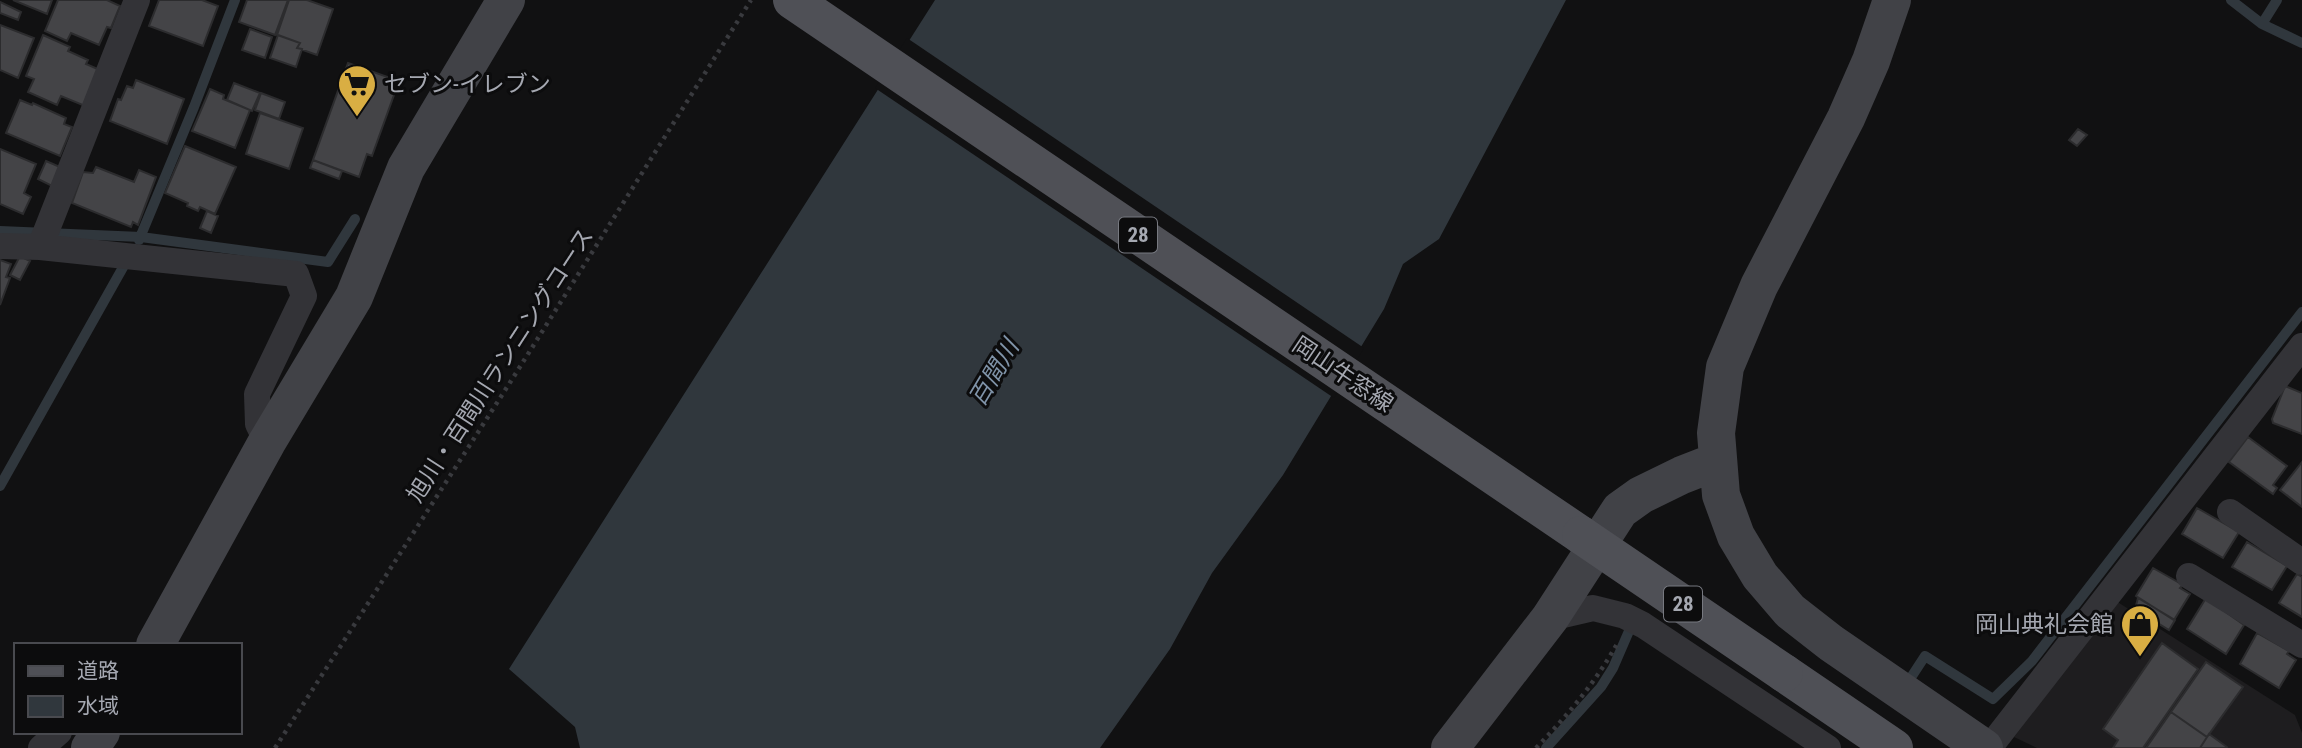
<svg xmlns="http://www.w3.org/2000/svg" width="2302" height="748" font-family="'Roboto Condensed','Noto Sans JP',sans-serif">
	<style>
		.built { fill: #1e1d1f }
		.water { fill: #30373d }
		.pier { fill: #111112 }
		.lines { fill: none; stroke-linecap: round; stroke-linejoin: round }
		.stream { stroke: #30373d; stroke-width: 10 }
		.building { fill: #444447; stroke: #2c2c2e; stroke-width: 2 }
		.path { stroke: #393a3e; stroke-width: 4.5; stroke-dasharray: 3.5 5; stroke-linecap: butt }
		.street { stroke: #333337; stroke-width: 26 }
		.secondary { stroke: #414247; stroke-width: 38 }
		.primary { stroke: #4f5056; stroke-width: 38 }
		.primary-bridge { stroke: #4f5056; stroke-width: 38 }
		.labels { text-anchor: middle; stroke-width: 6; stroke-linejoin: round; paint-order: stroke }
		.shield { fill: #0c0c0d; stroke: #777980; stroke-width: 2 }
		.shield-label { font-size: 21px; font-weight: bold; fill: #a5a8b1 }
		.poi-label { font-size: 23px; fill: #a5a8b1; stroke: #0c0c0d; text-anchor: start }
		.street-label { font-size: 23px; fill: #a5a8b1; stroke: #0c0c0d }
		.water-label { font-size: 24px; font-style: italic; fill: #7f93a8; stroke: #0c0c0d }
	</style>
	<rect width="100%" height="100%" fill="#111112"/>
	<path class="built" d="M2116,601L2295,715L2302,733V748H2037L2014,737Z"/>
	<path class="water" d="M935,0H1566L1439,239L1403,264L1384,309L1283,475L1212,573L1170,649L1100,748H580L575,727L509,669Z"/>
	<path class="pier" d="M907,38L1364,348L1334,398L875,88Z"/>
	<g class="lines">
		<path class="stream" d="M2231,0L2262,24L2302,43
			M2262,24L2277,0
			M0,231L141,237L328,262L355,219
			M139,240L194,107L235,0
			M0,486L126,262
			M1910,679L1925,656L1993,699L2032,661L2302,312
			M1546,748L1601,687L1613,668L1629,631"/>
	</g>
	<path class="building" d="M13,0H52L47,14Z
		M58,0H107L120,6L111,28L107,27L99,45L71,33L67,41L45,31Z
		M159,0H202L218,6L203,46L149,26Z
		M247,0H288L275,35L239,22Z
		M289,0H307L333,9L317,55L297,48L300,43L277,35Z
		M0,2L21,12L18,20L0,13Z
		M0,25L34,38L18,78L0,70Z
		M250,29L272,37L265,58L242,50Z
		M43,35L70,47L68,51L88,60L86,64L100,70L85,106L61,96L57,105L28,92L34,79L26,76Z
		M278,35L300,43L297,48L302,49L296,67L270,58Z
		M348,63L399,81L372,156L367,154L359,177L313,160Z
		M136,80L184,99L167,144L110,121L118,99L121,100L127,86L133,88Z
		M234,83L260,93L252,111L227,100Z
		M210,89L224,95L223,99L250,110L235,148L192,131Z
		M261,93L285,102L279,119L255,110Z
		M20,100L32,105L33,103L66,118L64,124L72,127L60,156L6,133Z
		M260,113L303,128L289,169L246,154Z
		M2078,129L2087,135L2077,146L2069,140Z
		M185,146L236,167L215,214L200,207L198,211L187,206L188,203L165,193Z
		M0,149L36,164L24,193L31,197L23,214L0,204Z
		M313,160L342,171L339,179L310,168Z
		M46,161L60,167L52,186L38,179Z
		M96,167L134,182L139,170L156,177L138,225L133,222L131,227L72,203L83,172L93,173Z
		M207,211L218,216L211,233L200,228Z
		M20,256L30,261L20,280L10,275Z
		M0,260L11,264L6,277L10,278L0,305Z
		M2285,386L2302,393V434L2273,423L2272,419Z
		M2248,437L2287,466L2273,485L2277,488L2273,494L2229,462Z
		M2302,462V507L2280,490Z
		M2197,508L2239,532L2223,558L2182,534Z
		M2247,542L2287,566L2272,590L2232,567Z
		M2153,568L2183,585L2180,588L2190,594L2174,620L2136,596Z
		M2297,574L2302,577V617L2279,603Z
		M2138,598L2175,620L2169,630L2135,609Z
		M2206,598L2244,625L2226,654L2187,629Z
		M2257,633L2289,651L2287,654L2296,660L2279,688L2240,664Z
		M2162,643L2198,669L2143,748H2113L2118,740L2103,729Z
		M2206,662L2243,687L2207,737L2171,712Z
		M2171,712L2207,737L2200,748H2146Z
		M2209,734L2227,747L2226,748H2200Z"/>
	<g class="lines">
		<path class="path" d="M275,748L511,381L751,0
			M1536,748C1567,716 1595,683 1617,644"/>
		<path class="street" d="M0,246L40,247L296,274L304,296L257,394L258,424L267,442
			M40,247L137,0
			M2230,512L2302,562
			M2189,576L2302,645
			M1550,618L1593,608L1625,616L1643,625L1828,748
			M41,748L59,732
			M1989,748L2302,346"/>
		<path class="secondary" d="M1892,0L1871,61L1846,118L1759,286L1725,367L1716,433L1721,495L1736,536L1760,576L1790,611L1831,643L1984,748
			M155,645L267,442L354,297L406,168L506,0
			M90,748L101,732
			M1450,748L1550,618L1620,510L1641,495L1682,475L1718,461"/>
		<path class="primary" d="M792,0L1581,535
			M1784,673L1894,748"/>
		<path class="primary-bridge" d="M1581,535L1784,673"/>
	</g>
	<defs>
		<symbol id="supermarket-pin" viewBox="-11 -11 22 30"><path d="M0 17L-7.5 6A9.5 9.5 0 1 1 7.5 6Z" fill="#d9ae43" stroke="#0c0c0d"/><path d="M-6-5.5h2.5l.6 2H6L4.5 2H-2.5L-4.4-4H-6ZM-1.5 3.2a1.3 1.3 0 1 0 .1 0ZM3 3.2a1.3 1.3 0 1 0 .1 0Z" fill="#111"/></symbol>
		<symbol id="shop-pin" viewBox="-11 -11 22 30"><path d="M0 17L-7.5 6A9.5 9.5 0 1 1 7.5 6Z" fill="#d9ae43" stroke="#0c0c0d"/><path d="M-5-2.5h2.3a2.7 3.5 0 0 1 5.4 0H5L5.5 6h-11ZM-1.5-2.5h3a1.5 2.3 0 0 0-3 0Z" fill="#111"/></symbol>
	</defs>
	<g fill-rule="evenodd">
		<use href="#supermarket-pin" x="335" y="62" width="44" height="60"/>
		<use href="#shop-pin" x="2118" y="602" width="44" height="60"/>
	</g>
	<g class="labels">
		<g class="shield">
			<rect x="1119" y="217.5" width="38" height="35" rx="5"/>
			<rect x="1664" y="586.5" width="38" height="35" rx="5"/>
		</g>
		<g class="shield-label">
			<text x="1138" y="242">28</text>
			<text x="1683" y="611">28</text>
		</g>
		<g class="poi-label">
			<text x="384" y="92">セブン-イレブン</text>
			<text x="2113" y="632" text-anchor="end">岡山典礼会館</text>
		</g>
		<g class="street-label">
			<text transform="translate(500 365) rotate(-57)" y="8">旭川・百間川ランニングコース</text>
			<text transform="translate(1343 374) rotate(34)" y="8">岡山牛窓線</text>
		</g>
		<g class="water-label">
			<text transform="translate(994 373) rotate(-59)" y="8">百間川</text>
		</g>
	</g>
	<rect x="14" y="643" width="228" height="91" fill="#0c0c0d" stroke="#494a4f" stroke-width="2"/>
	<rect x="28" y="666" width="35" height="10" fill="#4f5056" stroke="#494a4f" stroke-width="2"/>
	<text x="77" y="678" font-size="21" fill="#a5a8b1">道路</text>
	<rect x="28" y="696" width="35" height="21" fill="#30373d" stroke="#494a4f" stroke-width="2"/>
	<text x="77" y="713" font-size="21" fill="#a5a8b1">水域</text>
</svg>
